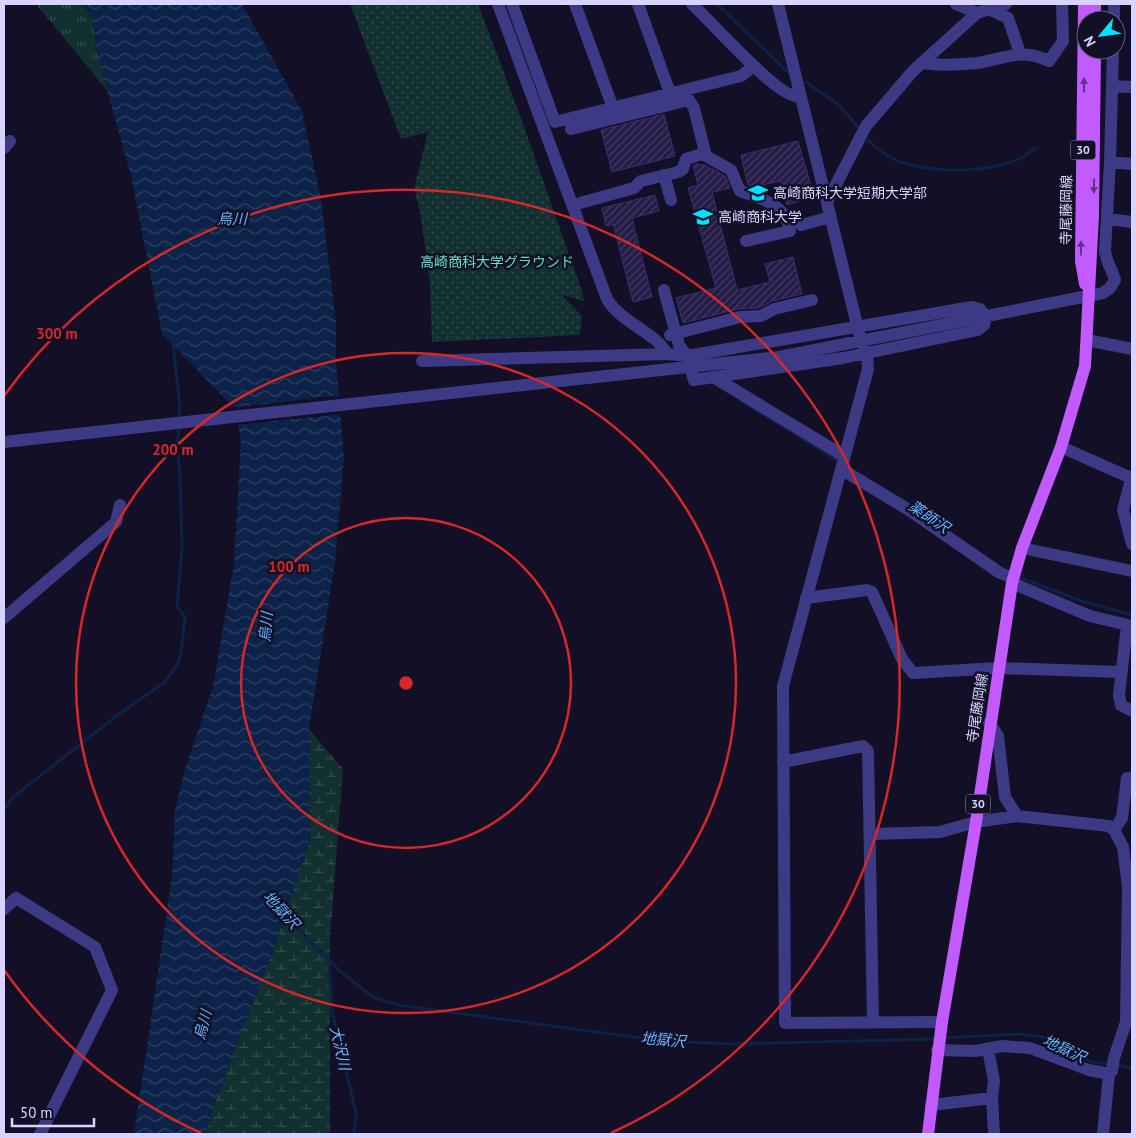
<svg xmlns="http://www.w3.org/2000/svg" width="1136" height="1138" font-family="'PT Sans','Noto Sans JP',sans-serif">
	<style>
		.grass { fill: url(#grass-tufts) }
		.wetland { fill: url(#wetland-marsh) }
		.park { fill: url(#park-dots) }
		.water { fill: url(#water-waves) }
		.pier { fill: #130f26 }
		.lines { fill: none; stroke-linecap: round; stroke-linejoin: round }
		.stream { stroke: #0c2248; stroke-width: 3 }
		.building { fill: url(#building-hatch); stroke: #3b2d73 }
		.minor { stroke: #3d3a85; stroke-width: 12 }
		.major { stroke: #c25bff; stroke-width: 12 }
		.oneway { fill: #623188 }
		.ring { fill: none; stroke: #d62828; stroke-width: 2.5 }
		.labels { text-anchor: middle; stroke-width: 5; stroke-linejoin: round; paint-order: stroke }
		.shield { fill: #130f26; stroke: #9e99be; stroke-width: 1 }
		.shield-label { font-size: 12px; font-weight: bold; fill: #d9d4ff }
		.poi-label { font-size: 14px; fill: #d9d4ff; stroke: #130f26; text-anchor: start }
		.street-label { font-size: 14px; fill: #d9d4ff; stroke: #130f26 }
		.park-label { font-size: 14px; fill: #5fe0c0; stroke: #130f26 }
		.water-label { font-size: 15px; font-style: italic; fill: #62b6ff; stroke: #130f26 }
		.centre { fill: #d62828; stroke: #130f26; stroke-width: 2.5 }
		.ring-label { font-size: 15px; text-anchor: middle; font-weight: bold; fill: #d62828; stroke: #130f26; stroke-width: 5; stroke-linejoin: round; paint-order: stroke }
	</style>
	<defs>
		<pattern id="grass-tufts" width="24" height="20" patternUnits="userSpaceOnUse" patternTransform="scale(1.25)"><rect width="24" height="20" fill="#12302f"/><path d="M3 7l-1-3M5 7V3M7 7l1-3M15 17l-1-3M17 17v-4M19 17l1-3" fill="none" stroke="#344d4e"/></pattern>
		<pattern id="wetland-marsh" width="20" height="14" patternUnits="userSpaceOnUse" patternTransform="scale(1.25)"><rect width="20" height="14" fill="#12302f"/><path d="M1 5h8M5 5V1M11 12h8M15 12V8" fill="none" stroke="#344d4e"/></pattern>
		<pattern id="park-dots" width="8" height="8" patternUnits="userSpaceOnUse" patternTransform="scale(1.25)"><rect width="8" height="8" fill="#12302f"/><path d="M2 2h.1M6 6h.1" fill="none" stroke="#344d4e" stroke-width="1.8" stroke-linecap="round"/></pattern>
		<pattern id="water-waves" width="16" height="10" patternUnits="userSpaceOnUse" patternTransform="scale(1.25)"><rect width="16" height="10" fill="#0c2248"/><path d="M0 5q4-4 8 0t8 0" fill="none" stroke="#2f4163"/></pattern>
		<pattern id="building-hatch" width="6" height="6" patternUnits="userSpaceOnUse" patternTransform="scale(1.25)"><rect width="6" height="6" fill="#241b47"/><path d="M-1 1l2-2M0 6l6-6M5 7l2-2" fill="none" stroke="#433b63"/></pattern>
	</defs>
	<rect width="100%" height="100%" fill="#130f26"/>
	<path class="grass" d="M36,4H82L93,19L96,50L111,95Z"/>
	<path class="wetland" d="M309,729L343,769L330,936V1134H206L212,1110L273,951L310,840Z"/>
	<path class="park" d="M350,4H478L518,110L581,288L584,301L562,295L582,316L580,335L432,342L430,284L421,217L414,188L428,132L401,139Z"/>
	<path class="water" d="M82,4H242L302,111L321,199L336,322V363L344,458L335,562L309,729L310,840L273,951L212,1110L206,1134H134L172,877L175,810L185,769L213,687L234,564L241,439L234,408L162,334L131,176L96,50L93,19Z"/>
	<path class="pier" d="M341,395L343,414L235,425L230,408Z"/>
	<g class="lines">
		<path class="stream" d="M717,4L789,73
			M806,82L839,105L858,127
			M868,140C877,149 892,160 904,163C937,174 1009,174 1035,148
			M173,345L180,407L179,418
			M740,400L837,460
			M1021,578L1084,602L1132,615
			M4,809L13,797L123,711L165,682L178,663L181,653L185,617L177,606L182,547L180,472L177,448L179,427
			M282,912L340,971L373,997L398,1005L663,1041L735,1044L936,1039
			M329,961L332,1011L356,1113L354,1134
			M942,1038L1019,1034L1043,1037L1091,1062L1109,1064
			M1116,1065L1132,1068"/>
	</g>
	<path class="building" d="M664,114L675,156L612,172L601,130Z
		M798,141L814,197L787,205L780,181L754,187L748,185L741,155Z
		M696,164L705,165L725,176L730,188L712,192L737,290L770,282L765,264L793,257L802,294L772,301L759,308L738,309L683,323L676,298L716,288L688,188L698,185L693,165Z
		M655,195L659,211L632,218L652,297L633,302L613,224L606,226L602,208Z"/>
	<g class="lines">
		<path class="minor" d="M498,4L607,299C620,322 658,334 667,354
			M512,4L555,122L741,76L754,66
			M575,4L613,108
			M638,4L670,93
			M692,4C710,20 780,101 799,96
			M778,4L859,333L867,353L868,369L783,686L785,1023L942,1022
			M956,4L977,13
			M989,9L1008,18L1020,53
			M1114,20V4
			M922,63C941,66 958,65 977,63C1006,59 1020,47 1049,61L1063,41L1062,4
			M1112,86L1132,87
			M571,129L689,100L694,108L706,156L731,170L740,191C762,199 786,204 790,231L746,241
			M4,148L10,141
			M1110,162L1132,164
			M664,175L671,200
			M827,202L866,126L913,71L977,13L1006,4
			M580,203L634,188L641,181L678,172L683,169L686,159L705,153
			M1108,219L1132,222
			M801,225L831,217
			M670,335L740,317L761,316L774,309L812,300
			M1087,340L1132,349
			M422,361L667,354L687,356L972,307L980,309L986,317L984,325L978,330L843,358L694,380L687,356L679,345L664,290
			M715,378L844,456
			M4,442L779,357L1103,293L1110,288L1115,280C1112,269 1106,262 1105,250L1110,162L1113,50
			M1061,447L1131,478
			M841,469L909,510L1000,573L1013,578
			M1132,476L1123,510L1132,544
			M1022,548L1132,571
			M1012,583L1090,616L1132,626
			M806,598L867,590L872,592L902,659L913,673L998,668L1120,672
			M4,618L116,522L120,505
			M1127,625L1119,695L1121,705L1132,711
			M989,723L998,736L1005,797L1017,816
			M783,762L863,746L868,751L873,1022
			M1114,830L1122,818L1127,778H1132
			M871,834L940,832L976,822L1017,816L1109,826L1114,830L1123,847L1128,887L1126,1022L1114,1058L1112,1071L1109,1074L1103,1134
			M4,909L16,898L95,947L112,990L40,1134
			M988,1049L994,1081L992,1098L994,1134
			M937,1050L975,1051L1002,1046L1030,1048L1089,1070L1109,1074
			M931,1105L992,1098"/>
		<path class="major" d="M1084,4L1081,261L1085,284
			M1095,20V4
			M928,1134L942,1022L976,822L1012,583L1022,548L1061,447L1085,366L1093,216L1095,50"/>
	</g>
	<defs><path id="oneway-solid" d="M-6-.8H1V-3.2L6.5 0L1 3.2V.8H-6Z" transform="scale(1.25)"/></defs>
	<g class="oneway">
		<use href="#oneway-solid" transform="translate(1084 85) rotate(-89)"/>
		<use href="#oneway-solid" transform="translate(1094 186) rotate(91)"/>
		<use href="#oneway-solid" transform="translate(1081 248) rotate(-89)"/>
	</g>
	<g class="ring">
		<circle cx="406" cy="683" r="165"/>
		<circle cx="406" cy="683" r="330"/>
		<path d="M201 1133A494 494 0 0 1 4 970M4 396A494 494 0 1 1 611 1133"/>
	</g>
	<defs>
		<symbol id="university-bare" viewBox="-9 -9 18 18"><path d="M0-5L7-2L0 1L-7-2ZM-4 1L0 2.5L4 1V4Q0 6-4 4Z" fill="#00e5ff" stroke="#130f26" stroke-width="2.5" paint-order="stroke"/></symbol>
	</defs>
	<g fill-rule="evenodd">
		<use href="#university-bare" x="744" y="179" width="28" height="28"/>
		<use href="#university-bare" x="689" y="203" width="28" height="28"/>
	</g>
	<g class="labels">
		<g class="shield">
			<rect x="1070.5" y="140.5" width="25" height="19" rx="4"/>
			<rect x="965.5" y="794.5" width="25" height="19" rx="4"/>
		</g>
		<g class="shield-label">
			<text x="1083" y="154">30</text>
			<text x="978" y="808">30</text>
		</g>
		<g class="poi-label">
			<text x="773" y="198">高崎商科大学短期大学部</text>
			<text x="718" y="222">高崎商科大学</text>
		</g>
		<g class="street-label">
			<text transform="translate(1066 210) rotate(-89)" y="5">寺尾藤岡線</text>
			<text transform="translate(977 708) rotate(-81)" y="5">寺尾藤岡線</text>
		</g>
		<g class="park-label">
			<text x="497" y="267">高崎商科大学グラウンド</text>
		</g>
		<g class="water-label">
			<text x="232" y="224">烏川</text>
			<text transform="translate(929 517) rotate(34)" y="5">薬師沢</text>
			<text transform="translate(266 627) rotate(-85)" y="5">烏川</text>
			<text transform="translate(281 910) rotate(47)" y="5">地獄沢</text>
			<text transform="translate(203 1025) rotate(-75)" y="5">烏川</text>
			<text transform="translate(663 1040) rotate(5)" y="5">地獄沢</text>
			<text transform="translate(340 1048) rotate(77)" y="5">大沢川</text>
			<text transform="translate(1064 1049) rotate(25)" y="5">地獄沢</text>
		</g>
	</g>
	<circle cx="406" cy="683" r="8" class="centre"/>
	<g class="ring-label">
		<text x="57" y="339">300 m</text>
		<text x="173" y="455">200 m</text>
		<text x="289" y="572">100 m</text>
	</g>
	<rect width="1136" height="1138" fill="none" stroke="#d9d4ff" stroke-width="10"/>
	<g transform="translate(1101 35) rotate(241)"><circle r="24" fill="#130f26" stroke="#625e7d"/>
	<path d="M0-4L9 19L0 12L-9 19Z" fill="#00e5ff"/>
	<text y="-8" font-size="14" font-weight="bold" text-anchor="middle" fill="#d9d4ff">N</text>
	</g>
	<path d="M12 1118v8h82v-8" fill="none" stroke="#d9d4ff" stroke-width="2.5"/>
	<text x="20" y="1118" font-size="15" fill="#d9d4ff" stroke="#130f26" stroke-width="4" paint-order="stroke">50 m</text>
</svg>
